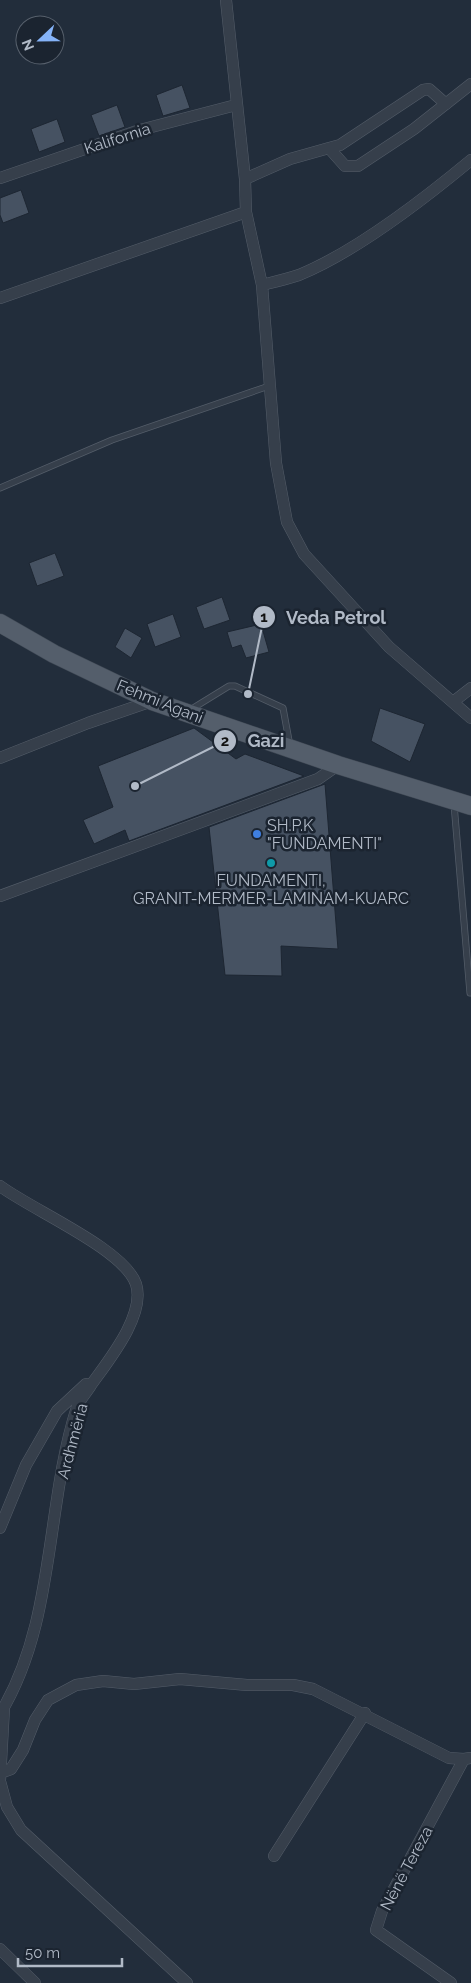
<svg xmlns="http://www.w3.org/2000/svg" width="471" height="1983" font-family="Raleway,sans-serif">
	<style>
		.building { fill: #465262; stroke: #1d2632 }
		.lines { fill: none; stroke-linecap: round; stroke-linejoin: round }
		.lane-casing { stroke: #545d69; stroke-width: 7 }
		.street-casing { stroke: #545d69; stroke-width: 12 }
		.primary-casing { stroke: #3f4854; stroke-width: 19 }
		.lane { stroke: #363f4b; stroke-width: 5.5 }
		.street { stroke: #363f4b; stroke-width: 11 }
		.primary { stroke: #545e6b; stroke-width: 18 }
		.shop-dot { fill: #3f7fe0; stroke: #1b2430; stroke-width: 2 }
		.culture-dot { fill: #0f9aa8; stroke: #1b2430; stroke-width: 2 }
		.labels { text-anchor: middle; stroke-width: 5; stroke-linejoin: round; paint-order: stroke }
		.street-label { font-size: 16px; fill: #b1bac7; stroke: #1b2430 }
		.poi-label { font-size: 16px; fill: #b1bac7; stroke: #1b2430; text-anchor: start }
		.leader { fill: none; stroke: #b1bac7; stroke-width: 2 }
		.callout-dot { fill: #b1bac7; stroke: #1b2430; stroke-width: 2 }
		.mark-label { font-size: 15px; text-anchor: middle; font-weight: bold; fill: #111 }
		.callout-label { font-size: 18px; text-anchor: middle; font-weight: bold; fill: #b1bac7; stroke: #1b2430; stroke-width: 5; stroke-linejoin: round; paint-order: stroke }
	</style>
	<rect width="100%" height="100%" fill="#222d3b"/>
	<path class="building" d="M182,85L190,108L163,116L156,95Z
		M117,105L125,127L99,136L91,115Z
		M57,119L65,142L39,152L31,129Z
		M21,190L29,213L3,223L0,215V198Z
		M55,553L64,576L37,586L29,563Z
		M222,597L230,620L204,629L196,607Z
		M173,614L181,637L155,647L147,624Z
		M261,624L269,652L246,658L241,645L232,648L227,632Z
		M125,628L142,638L131,658L115,647Z
		M380,708L425,724L410,762L371,741Z
		M194,728L236,759L245,754L304,776L129,841L125,830L94,844L83,820L113,807L98,766Z
		M325,784L338,949L281,946L282,976L225,975L209,827Z"/>
	<g class="lines">
		<defs>
			<path id="lane" d="M0,488L112,440L269,386
				M190,710L229,686H235L283,708L290,746
				M454,804L470,993"/>
			<path id="street" d="M226,0L245,179L246,212L262,285L276,463L287,522L304,554L389,647L471,718
				M329,148L340,145L423,90L429,89L446,104
				M0,178L140,130L236,105
				M245,179L290,159L329,148L345,166H358L414,129L471,84
				M262,285C274,282 287,279 299,275C355,252 424,199 471,160
				M0,298L246,212
				M453,702L471,688
				M0,758L88,723L152,701
				M0,896L318,779L338,765
				M0,1186C32,1210 124,1249 136,1284C146,1315 108,1361 91,1385C87,1392 80,1399 77,1407C45,1507 56,1622 0,1714
				M0,1528L26,1465L57,1411L86,1384
				M4,1708L0,1781L7,1807L21,1830L187,1983
				M0,1773L11,1769L23,1750L35,1720L48,1700L76,1685L103,1681L134,1684L180,1679L247,1685H293L313,1689L449,1758L464,1759
				M274,1856L365,1713
				M0,1949L35,1983
				M451,1983L376,1930L382,1911L464,1759L470,1758"/>
			<path id="primary" d="M0,623L54,654L152,701L338,765L471,806"/>
		</defs>
		<use href="#lane" class="lane-casing"/>
		<use href="#street" class="street-casing"/>
		<use href="#primary" class="primary-casing"/>
		<use href="#lane" class="lane"/>
		<use href="#street" class="street"/>
		<use href="#primary" class="primary"/>
	</g>
	<circle class="shop-dot" cx="257" cy="834" r="5"/>
	<circle class="culture-dot" cx="271" cy="863" r="5"/>
	<g class="labels">
		<g class="street-label">
			<text transform="translate(117 138) rotate(-18)" y="6">Kalifornia</text>
			<text transform="translate(160 701) rotate(22)" y="6">Fehmi Agani</text>
			<text transform="translate(72 1441) rotate(-75)" y="6">Ardhmëria</text>
			<text transform="translate(406 1868) rotate(-62)" y="6">Nënë Tereza</text>
		</g>
		<g class="poi-label">
			<text x="267" y="831">SH.P.K<tspan x="267" dy="18">"FUNDAMENTI"</tspan></text>
			<text x="271" y="886" text-anchor="middle">FUNDAMENTI,<tspan x="271" dy="18">GRANIT-MERMER-LAMINAM-KUARC</tspan></text>
		</g>
	</g>
	<path class="leader" d="M248 694L264 617M135 786L225 741"/>
	<g class="callout-dot">
		<circle cx="248" cy="694" r="5"/>
		<circle cx="135" cy="786" r="5"/>
		<circle cx="264" cy="617" r="12"/>
		<circle cx="225" cy="741" r="12"/>
	</g>
	<g class="mark-label">
		<text x="264" y="622">1</text>
		<text x="225" y="746">2</text>
	</g>
	<g class="callout-label">
		<text x="336" y="624">Veda Petrol</text>
		<text x="266" y="747">Gazi</text>
	</g>
	<g transform="translate(40 40) rotate(248)"><circle r="24" fill="#1b2430" stroke="#57606c"/>
	<path d="M0-4L9 19L0 12L-9 19Z" fill="#85b3f8"/>
	<text y="-8" font-size="14" font-weight="bold" text-anchor="middle" fill="#b1bac7">N</text>
	</g>
	<path d="M18 1958v8h104v-8" fill="none" stroke="#b1bac7" stroke-width="2.5"/>
	<text x="25" y="1958" font-size="15" fill="#b1bac7" stroke="#1b2430" stroke-width="4" paint-order="stroke">50 m</text>
</svg>
